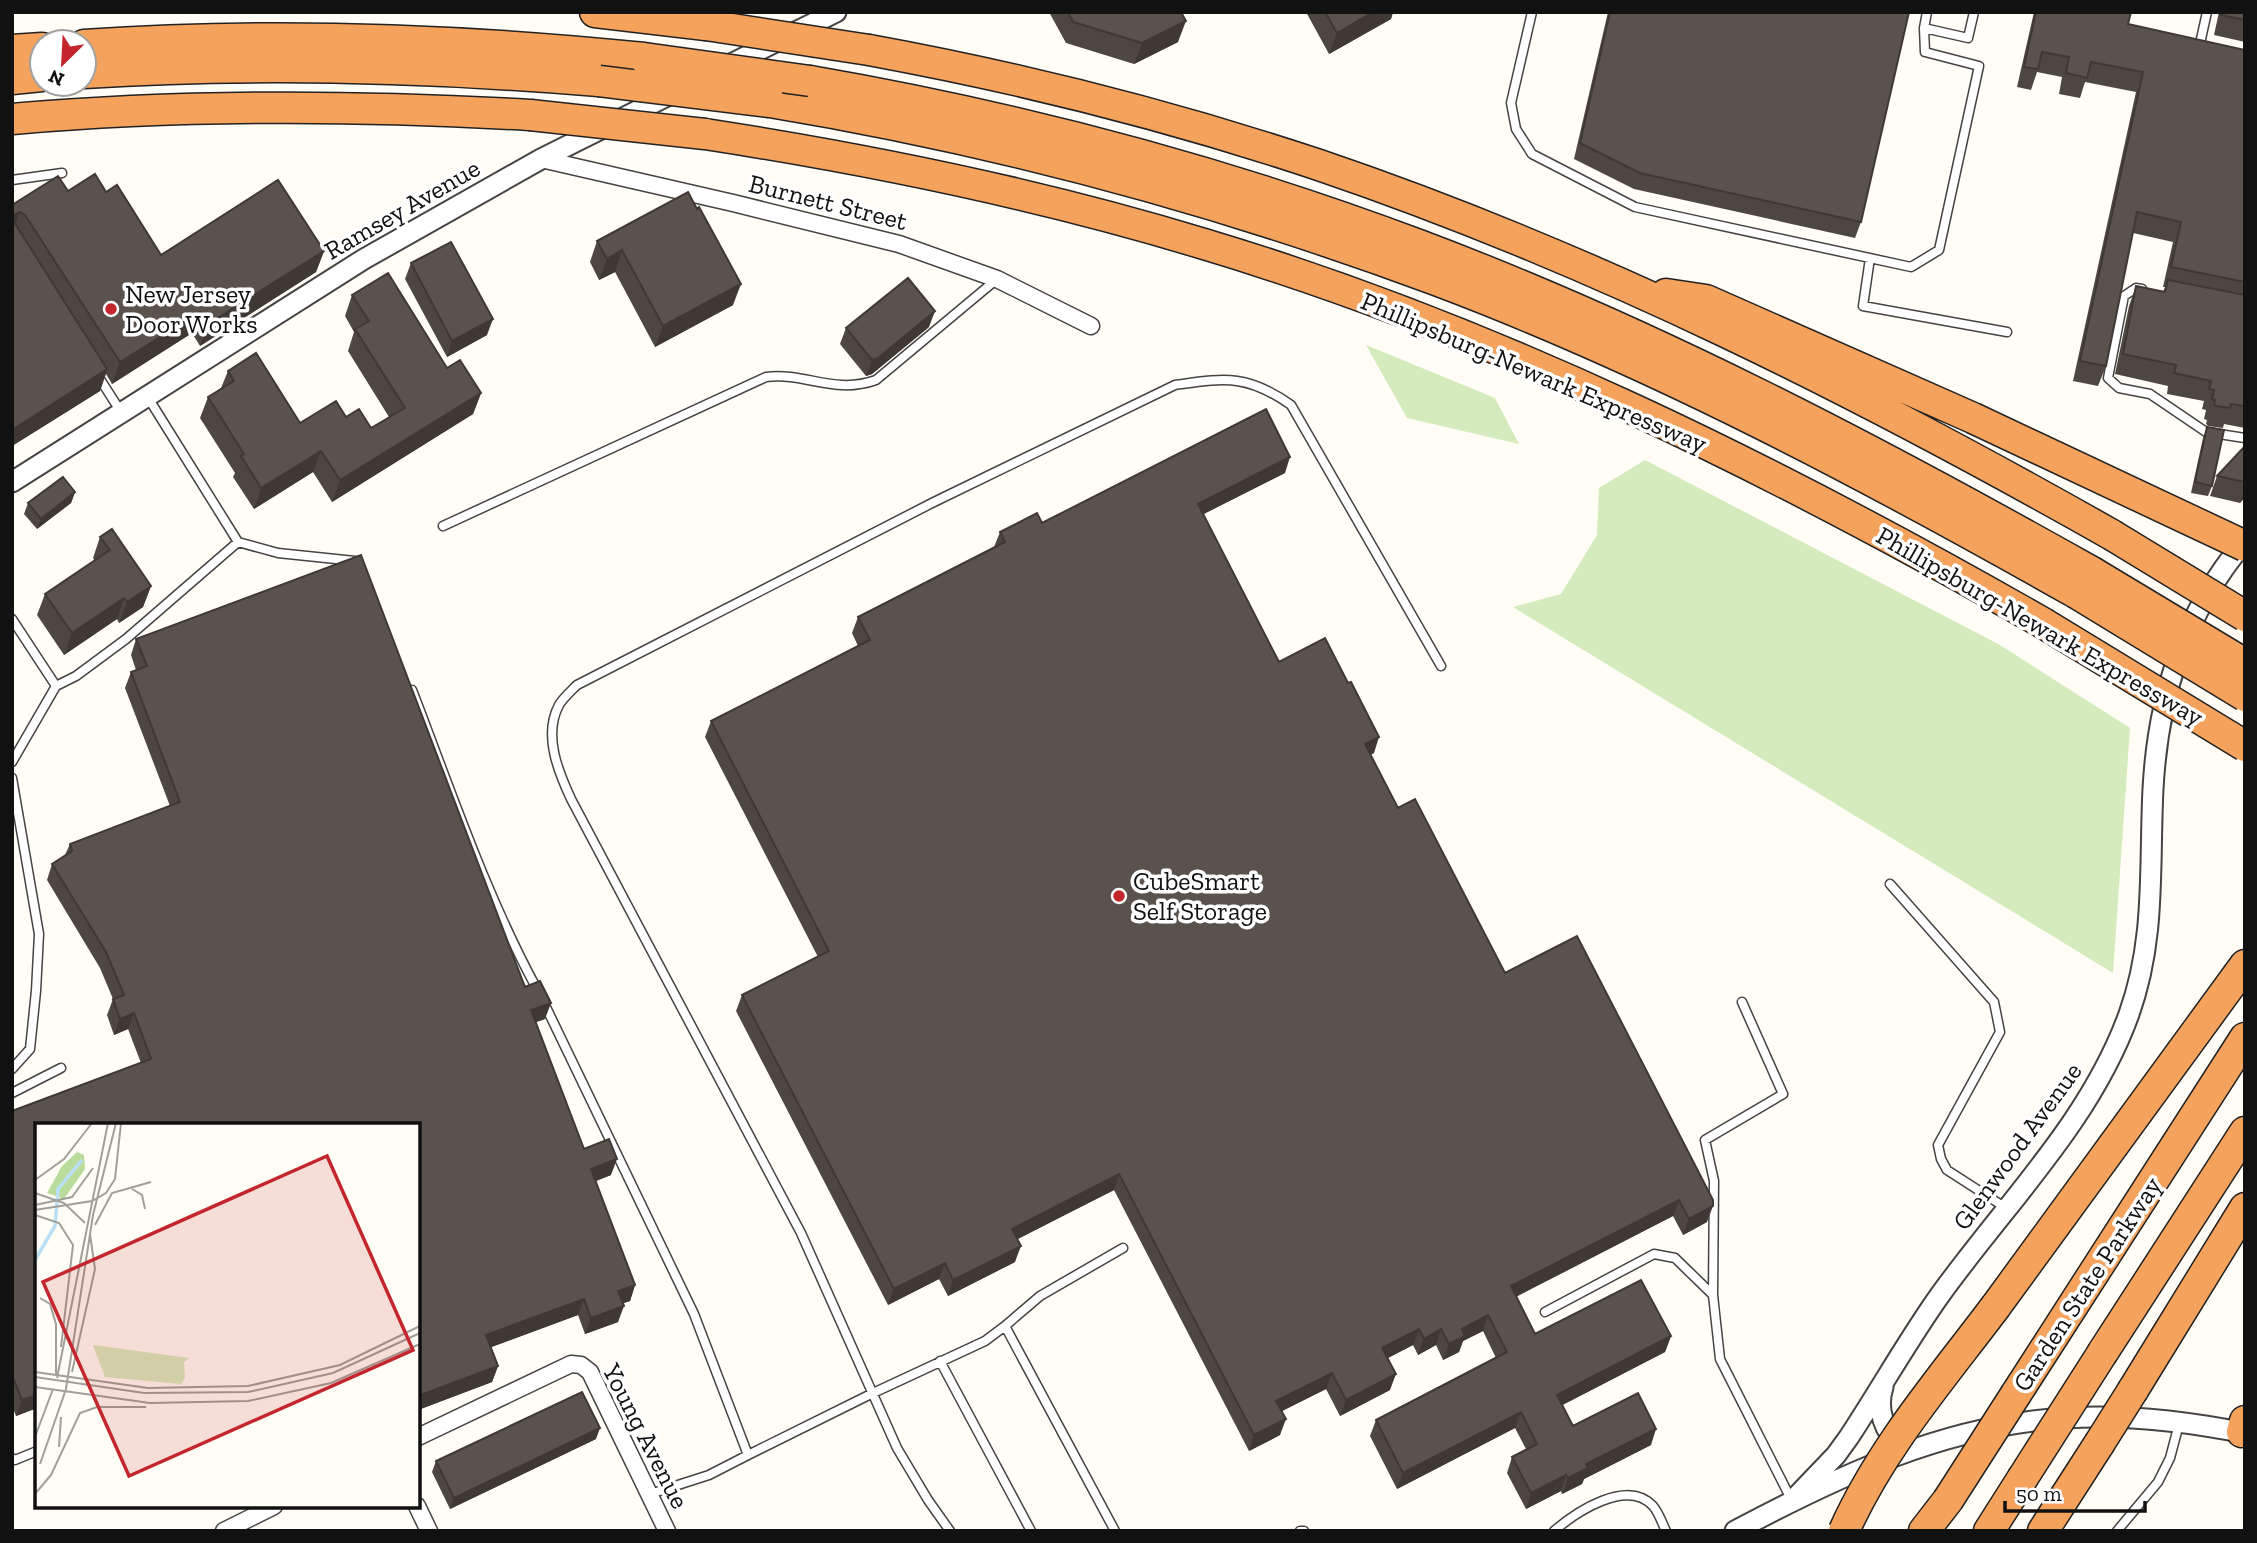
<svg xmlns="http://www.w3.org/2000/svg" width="2257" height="1543" font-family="'Zilla Slab',serif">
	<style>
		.green { fill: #d5ebbd }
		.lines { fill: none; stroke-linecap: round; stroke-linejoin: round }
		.service-casing { stroke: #444; stroke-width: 11 }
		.minor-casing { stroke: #444; stroke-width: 19 }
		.tertiary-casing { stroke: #444; stroke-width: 23 }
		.motorway-casing { stroke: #222; stroke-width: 33 }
		.service { stroke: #fff; stroke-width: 8 }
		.minor { stroke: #fff; stroke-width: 16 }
		.tertiary { stroke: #fff; stroke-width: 19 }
		.motorway { stroke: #f5a25d; stroke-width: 30 }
		.motorway-bridge-casing { stroke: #222; stroke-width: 33; stroke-linecap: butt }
		.motorway-bridge { stroke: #f5a25d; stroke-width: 30 }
		.wall { fill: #4d4742 }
		.shaded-wall { fill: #3f3936 }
		.building { fill: #5a524d; stroke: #3f3936; stroke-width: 2 }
		.poi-dot { fill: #c4262e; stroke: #fff; stroke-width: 2.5 }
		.labels { text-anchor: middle; stroke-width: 7; stroke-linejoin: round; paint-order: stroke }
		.street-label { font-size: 26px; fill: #111; stroke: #fff }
		.poi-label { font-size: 26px; fill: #111; stroke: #fff; text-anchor: start }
		.inset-river { fill: none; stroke: #b9e0f7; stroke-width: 3.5 }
		.inset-road { fill: none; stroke: #a09f9a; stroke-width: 2 }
		.view { fill: #c4262e; fill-opacity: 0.15; stroke: #c4262e; stroke-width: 3.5 }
		.inset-edge { fill: none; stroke: #111; stroke-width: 3.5 }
	</style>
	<rect width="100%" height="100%" fill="#fffdf5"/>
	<path class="green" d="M1366,345L1495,398L1519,444L1407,418Z
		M1645,460L2000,645L2130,728L2113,973L1513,607L1561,594L1597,535L1599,488Z"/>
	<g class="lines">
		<defs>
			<path id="service" d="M1532,12L1511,103L1516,129L1532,154L1635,207L1911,267L1939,250L1979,66L1925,52L1924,28L1927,12
				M1924,28L1968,38L1974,12
				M2201,49L2199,48L2207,12
				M12,180L62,173
				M1870,258L1863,306L2007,332
				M2142,289L2136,288L2124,296L2108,378L2119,388L2150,394L2206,432L2245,438
				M98,376L121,412
				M147,396L238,542L278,553L355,561
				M443,526L766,377C806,372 834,395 876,380L997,279
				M12,619L56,686
				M412,690C451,791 486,896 538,991
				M12,762L56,686L76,676L126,639L238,542
				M12,778L39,934L36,991L30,1049L12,1069
				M1890,884L1994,1002L2000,1032L1938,1145L1941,1159L1947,1170L2006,1208
				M1742,1002L1783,1094L1705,1140L1714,1181L1713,1295L1720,1359L1792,1501
				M544,1003L694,1314L748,1455L709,1475L650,1494
				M12,1093L61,1068
				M1545,1312L1654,1254L1675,1258L1713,1295
				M1005,1326L1040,1296L1123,1248
				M940,1361L1031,1531
				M748,1455L871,1394L985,1341L1005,1326L1115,1531
				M12,1458L15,1460L37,1451
				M950,1531L928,1500L897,1448L801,1233L571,799C558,771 543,735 559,705C563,698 571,691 577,685L934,502L1175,385C1226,378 1247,374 1291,405L1441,666
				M1300,1531H1304
				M1554,1531C1576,1512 1627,1478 1653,1506C1659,1513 1662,1523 1666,1531
				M2117,1531L2158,1482L2170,1458L2179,1424"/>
			<path id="minor" d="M541,159L733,203L899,244L997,279L1091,326
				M418,1437L571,1364L581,1365L590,1372L667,1531
				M417,1506L429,1531
				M224,1531L274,1506"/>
			<path id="tertiary" d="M723,68L836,12
				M12,482L364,259L541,159L677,91
				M1883,1387C1876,1409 1884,1433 1902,1447
				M1792,1501L1836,1455L1849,1437C1880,1390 1908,1340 1940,1295C2006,1203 2090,1122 2129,1014C2156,939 2149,868 2153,789C2158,696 2184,613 2245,541
				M1735,1531C1838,1476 1946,1425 2065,1418C2126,1414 2185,1421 2245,1433"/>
			<path id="motorway" d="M595,12L706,25
				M84,45C271,32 458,39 644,58
				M12,50L42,48
				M869,50C1022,78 1172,116 1319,165C1596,259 1858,391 2112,535
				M84,73C256,62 427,67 599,81
				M12,79L42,76
				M810,81C1018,117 1222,171 1419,245C1653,333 1875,450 2092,572
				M770,102C999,140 1218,199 1436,280C1657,363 1871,477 2076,593
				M12,119C185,104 357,105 530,115
				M705,134C874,160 1040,194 1204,244C1498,332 1777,471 2043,623
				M1666,294L1706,300L1973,418
				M1996,1306L2245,965
				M2103,1352L2245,1132
				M2133,1390L2245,1208
				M2016,1394L2245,1038
				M2242,1432L2245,1421
				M1924,1531L1948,1500
				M1989,1531L2022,1479
				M2043,1531L2099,1444"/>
		</defs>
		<use href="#service" class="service-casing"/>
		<use href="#minor" class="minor-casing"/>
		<use href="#tertiary" class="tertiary-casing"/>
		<use href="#motorway" class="motorway-casing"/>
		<use href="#service" class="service"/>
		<use href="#minor" class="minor"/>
		<use href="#tertiary" class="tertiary"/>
		<use href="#motorway" class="motorway"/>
		<defs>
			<path id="motorway-bridge" d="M706,25L869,50
				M644,58L810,81
				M599,81L770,102
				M530,115L705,134
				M1973,418L2245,546
				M2112,535L2245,616
				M2092,572L2245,664
				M2076,593L2245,696
				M2043,623L2245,746
				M2099,1444L2133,1390
				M2022,1479L2103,1352
				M1948,1500L2016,1394
				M1844,1531C1881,1448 1942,1378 1996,1306"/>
		</defs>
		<use href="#motorway-bridge" class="motorway-bridge-casing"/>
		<use href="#motorway-bridge" class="motorway-bridge"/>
	</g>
	<path class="wall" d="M1049,12H1181L1178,42L1134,64L1066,43Z
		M1306,12H1393L1391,19L1329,54Z
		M1608,12H1909L1861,222L1855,238L1634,189L1574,159Z
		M2034,12H2131L2128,24L2245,50V428L2224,424L2223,428L2208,426L2206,424L2207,420L2204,419L2206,410L2202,409L2204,401L2167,394L2168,386L2115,374L2129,306L2136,286L2163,292L2165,287H2163L2173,242L2133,233L2106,366L2098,386L2073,381L2136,92L2085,82L2080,98L2059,94L2062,77L2037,72L2031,90L2017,87Z
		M2219,12H2245V42L2214,35Z
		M68,191L106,192L161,255L324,251L316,272L200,346L192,333L112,384L106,374L100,391L12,446V205Z
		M688,192L733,305L655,347L615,272L599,280L590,262L597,241Z
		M411,263L487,335L447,357L405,279Z
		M352,295L481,393L473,414L332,502L313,472L254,509L233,477L235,473L200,418L208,397L221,388L228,371L300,423L346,417L371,428L389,417L348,351L354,332L345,316Z
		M929,327L872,374L866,376L840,344L846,328Z
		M2207,427L2212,486L2208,496L2191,493L2203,438Z
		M2245,446V497L2240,503L2210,496L2217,476Z
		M1285,473L1203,514L1279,662L1374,753L1370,755L1398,808L1505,973L1707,1222L1683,1235L1673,1216L1516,1297L1535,1334L1671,1336L1665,1352L1562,1405L1573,1426L1651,1445L1584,1479L1582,1484L1562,1494L1561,1491L1526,1509L1507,1473L1512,1457L1526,1449L1515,1428L1397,1489L1370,1436L1376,1420L1496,1358L1483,1331L1463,1341L1459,1352L1443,1360L1436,1345L1418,1355L1413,1345L1388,1358L1390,1390L1340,1416L1326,1389L1282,1411L1280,1435L1249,1451L1114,1190L1017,1239L1015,1262L948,1296L939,1279L888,1305L736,1011L742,995L818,957L705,737L711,721L858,646L852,633L858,617L994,547L1000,532Z
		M75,492L71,503L37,529L24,514L28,503Z
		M100,537L151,586L143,607L119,623L117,619L64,655L37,615L45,594L95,561L93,558Z
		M136,639L525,987L545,1019L536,1022L584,1149L611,1175L596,1181L635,1285L630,1301L623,1303L618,1322L585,1334L578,1315L491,1347L498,1366L492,1382L418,1410V1125L37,1408L16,1416L12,1406V1111L141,1063L128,1029L114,1035L107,1015L113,999L100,968L47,880L52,864L65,855L70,844L170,806L125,688L131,672L136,670L131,655Z
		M596,1439L450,1509L432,1472L436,1461Z"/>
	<path class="shaded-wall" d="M1373,12H1393L1391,19L1329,54L1337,33Z
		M1186,21L1178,42L1134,64L1142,43Z
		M20,212L12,234L14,215Z
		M622,250L615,272L599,280L607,259Z
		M324,251L316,272L200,346L208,324Z
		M741,284L733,305L655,347L663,326Z
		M935,311L929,327L872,374L866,376L872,360Z
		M200,312L192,333L112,384L120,362Z
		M493,319L487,335L447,357L452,341Z
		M107,369L100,391L12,446V430Z
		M481,393L473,414L332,502L340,480Z
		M321,451L313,472L254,509L261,488Z
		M1290,457L1285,473L1192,520L1198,504Z
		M2245,489V497L2240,503Z
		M75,492L71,503L37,529L41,519Z
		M151,586L143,607L119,623L127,602Z
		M124,598L117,619L64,655L72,633Z
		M1379,737L1374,753L1359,760L1365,744Z
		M551,1003L545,1019L525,1026L531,1010Z
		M134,1013L128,1029L114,1035L120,1019Z
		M617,1159L611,1175L585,1185L591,1169Z
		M1119,1174L1114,1190L1006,1245L1012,1229Z
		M1679,1200L1673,1216L1505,1302L1511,1286Z
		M1713,1206L1707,1222L1683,1235L1689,1219Z
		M1021,1246L1015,1262L948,1296L953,1280Z
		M945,1263L939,1279L888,1305L894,1289Z
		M635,1285L630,1301L612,1307L618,1291Z
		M584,1299L578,1315L481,1351L486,1335Z
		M624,1306L618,1322L585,1334L591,1318Z
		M1488,1315L1483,1331L1463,1341L1459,1352L1443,1360L1449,1344L1462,1329Z
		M1419,1329L1413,1345L1376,1364L1382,1348Z
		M1441,1329L1436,1345L1418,1355L1424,1339Z
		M1671,1336L1665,1352L1551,1411L1557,1395Z
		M498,1366L492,1382L418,1410V1396Z
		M1332,1373L1326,1389L1270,1417L1276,1401Z
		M1396,1374L1390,1390L1340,1416L1346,1400Z
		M37,1395V1408L16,1416L22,1400Z
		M1521,1412L1515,1428L1397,1489L1403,1473Z
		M1286,1419L1280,1435L1249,1451L1254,1435Z
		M600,1428L596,1439L450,1509L454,1498Z
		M1656,1429L1651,1445L1584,1479L1582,1484L1562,1494L1568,1478L1586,1464Z
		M1566,1475L1561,1491L1526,1509L1531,1493Z"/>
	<path class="building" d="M1068,12H1181L1186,21L1142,43L1073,22Z
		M1325,12H1373L1337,33Z
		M1610,12H1909L1861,222L1640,173L1580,143Z
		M2036,12H2131L2128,24L2245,50V282L2171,267L2181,222L2137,212L2106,366L2080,361L2143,72L2091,62L2087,78L2066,73L2069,57L2042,52L2038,69L2024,67Z
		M2222,12H2245V20L2221,15Z
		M95,174L106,192L117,185L161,255L278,180L324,251L208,324L200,312L120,362L25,215L20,212L14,215V222L107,369L12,430V205L58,176L68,191Z
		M688,192L697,209L699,207L741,284L663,326L622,250L607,259L597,241Z
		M451,242L493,319L452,341L411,263Z
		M388,273L447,368L460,360L481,393L340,480L321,451L261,488L241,456L244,454L208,397L234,381L228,371L256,353L300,423L336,401L346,417L359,409L371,428L405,408L355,329L369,321L352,295Z
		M908,278L935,311L878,358L872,360L846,328Z
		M2168,280L2245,295V406L2231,404L2230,408L2216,406L2214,404L2215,400L2212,399L2214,390L2209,389L2211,381L2174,373L2176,365L2123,354L2136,286L2165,292Z
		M1266,409L1290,457L1198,504L1279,662L1325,638L1348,683L1351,682L1379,737L1365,744L1398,808L1415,799L1505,973L1577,936L1713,1200V1206L1689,1219L1679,1200L1511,1286L1535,1334L1641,1280L1671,1336L1557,1395L1573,1426L1638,1393L1656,1429L1586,1464L1588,1468L1568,1478L1566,1475L1531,1493L1512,1457L1537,1444L1521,1412L1403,1473L1376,1420L1507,1352L1488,1315L1462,1329L1465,1336L1449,1344L1441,1329L1424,1339L1419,1329L1382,1348L1396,1374L1346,1400L1332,1373L1276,1401L1286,1419L1254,1435L1119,1174L1012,1229L1021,1246L953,1280L945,1263L894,1289L742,995L829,951L711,721L870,640L858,617L1005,542L1000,532L1037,513L1042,523Z
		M2207,427L2224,430L2212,486L2195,482Z
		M2245,446V482L2217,476Z
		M63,477L75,492L41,519L28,503Z
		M112,529L151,586L127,602L124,598L72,633L45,594L110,550L100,537Z
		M361,555L525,987L540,981L551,1003L531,1010L584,1149L609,1139L617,1159L591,1169L635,1285L618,1291L624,1306L591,1318L584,1299L486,1335L498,1366L418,1396V1125H37V1395L22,1400L12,1375V1111L151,1059L134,1013L120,1019L113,999L124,995L106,952L52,864L72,851L70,844L180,802L131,672L147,666L136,639Z
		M582,1392L600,1428L454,1498L436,1461Z"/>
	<g class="poi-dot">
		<circle cx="111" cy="309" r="7"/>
		<circle cx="1119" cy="896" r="7"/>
	</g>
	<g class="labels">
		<g class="street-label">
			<text transform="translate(828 202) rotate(14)" y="9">Burnett Street</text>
			<text transform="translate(402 209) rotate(-30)" y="9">Ramsey Avenue</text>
			<text transform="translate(1534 372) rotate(23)" y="9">Phillipsburg-Newark Expressway</text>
			<text transform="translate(2040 626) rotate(30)" y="9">Phillipsburg-Newark Expressway</text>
			<text transform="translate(2017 1146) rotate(-54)" y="9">Glenwood Avenue</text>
			<text transform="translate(2087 1284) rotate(-57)" y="9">Garden State Parkway</text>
			<text transform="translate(646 1436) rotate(63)" y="9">Young Avenue</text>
		</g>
		<g class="poi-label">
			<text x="125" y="303">New Jersey<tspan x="125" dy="30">Door Works</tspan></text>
			<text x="1133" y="890">CubeSmart<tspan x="1133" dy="30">Self Storage</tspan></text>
		</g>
	</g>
	<g transform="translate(35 1123)">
		<rect width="385" height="385" fill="#fffdf5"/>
		<path d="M58,222L154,235L149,239L150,255L146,261L70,254Z" fill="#d5ebbd"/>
		<path d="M42,29L49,32L50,46L29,76L12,70L27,43Z" fill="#b9dc9c"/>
		<path class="inset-river" d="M0,137L20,103L23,66L47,37"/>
		<path class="inset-road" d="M0,57L29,36L57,0M97,66L107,72L110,86M0,70L29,80L50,100M0,82L37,74L58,45M0,87L57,78L71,70L80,56L86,0M0,92L24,100L38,122L26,224M60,102L77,70L116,59M5,175L15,181L21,201V251M0,249L113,265L213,263L305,242L385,203M37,249L60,146L55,111M0,254L109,270L213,269L298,250L385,210M22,255L73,0M0,264L115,280L213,278L296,260L385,221M0,314L18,266M24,324L26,294M5,341L31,266L58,92L81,0M0,371L16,352L45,290L62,284H111"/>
		<path class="view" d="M292,33L378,227L94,353L8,159Z"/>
		<rect width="385" height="385" class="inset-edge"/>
	</g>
	<rect width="2257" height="1543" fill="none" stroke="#111111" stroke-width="28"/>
	<g transform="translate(63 63) rotate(204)"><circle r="33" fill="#ffffff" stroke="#a0a0a0" stroke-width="2"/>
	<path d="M0-5L12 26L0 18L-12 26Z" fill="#c4262e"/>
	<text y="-10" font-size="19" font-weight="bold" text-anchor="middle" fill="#111111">N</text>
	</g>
	<path d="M2005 1501v10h140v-10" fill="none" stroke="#111111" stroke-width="3.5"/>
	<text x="2016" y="1501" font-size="21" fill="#111111" stroke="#ffffff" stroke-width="5" paint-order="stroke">50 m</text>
</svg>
